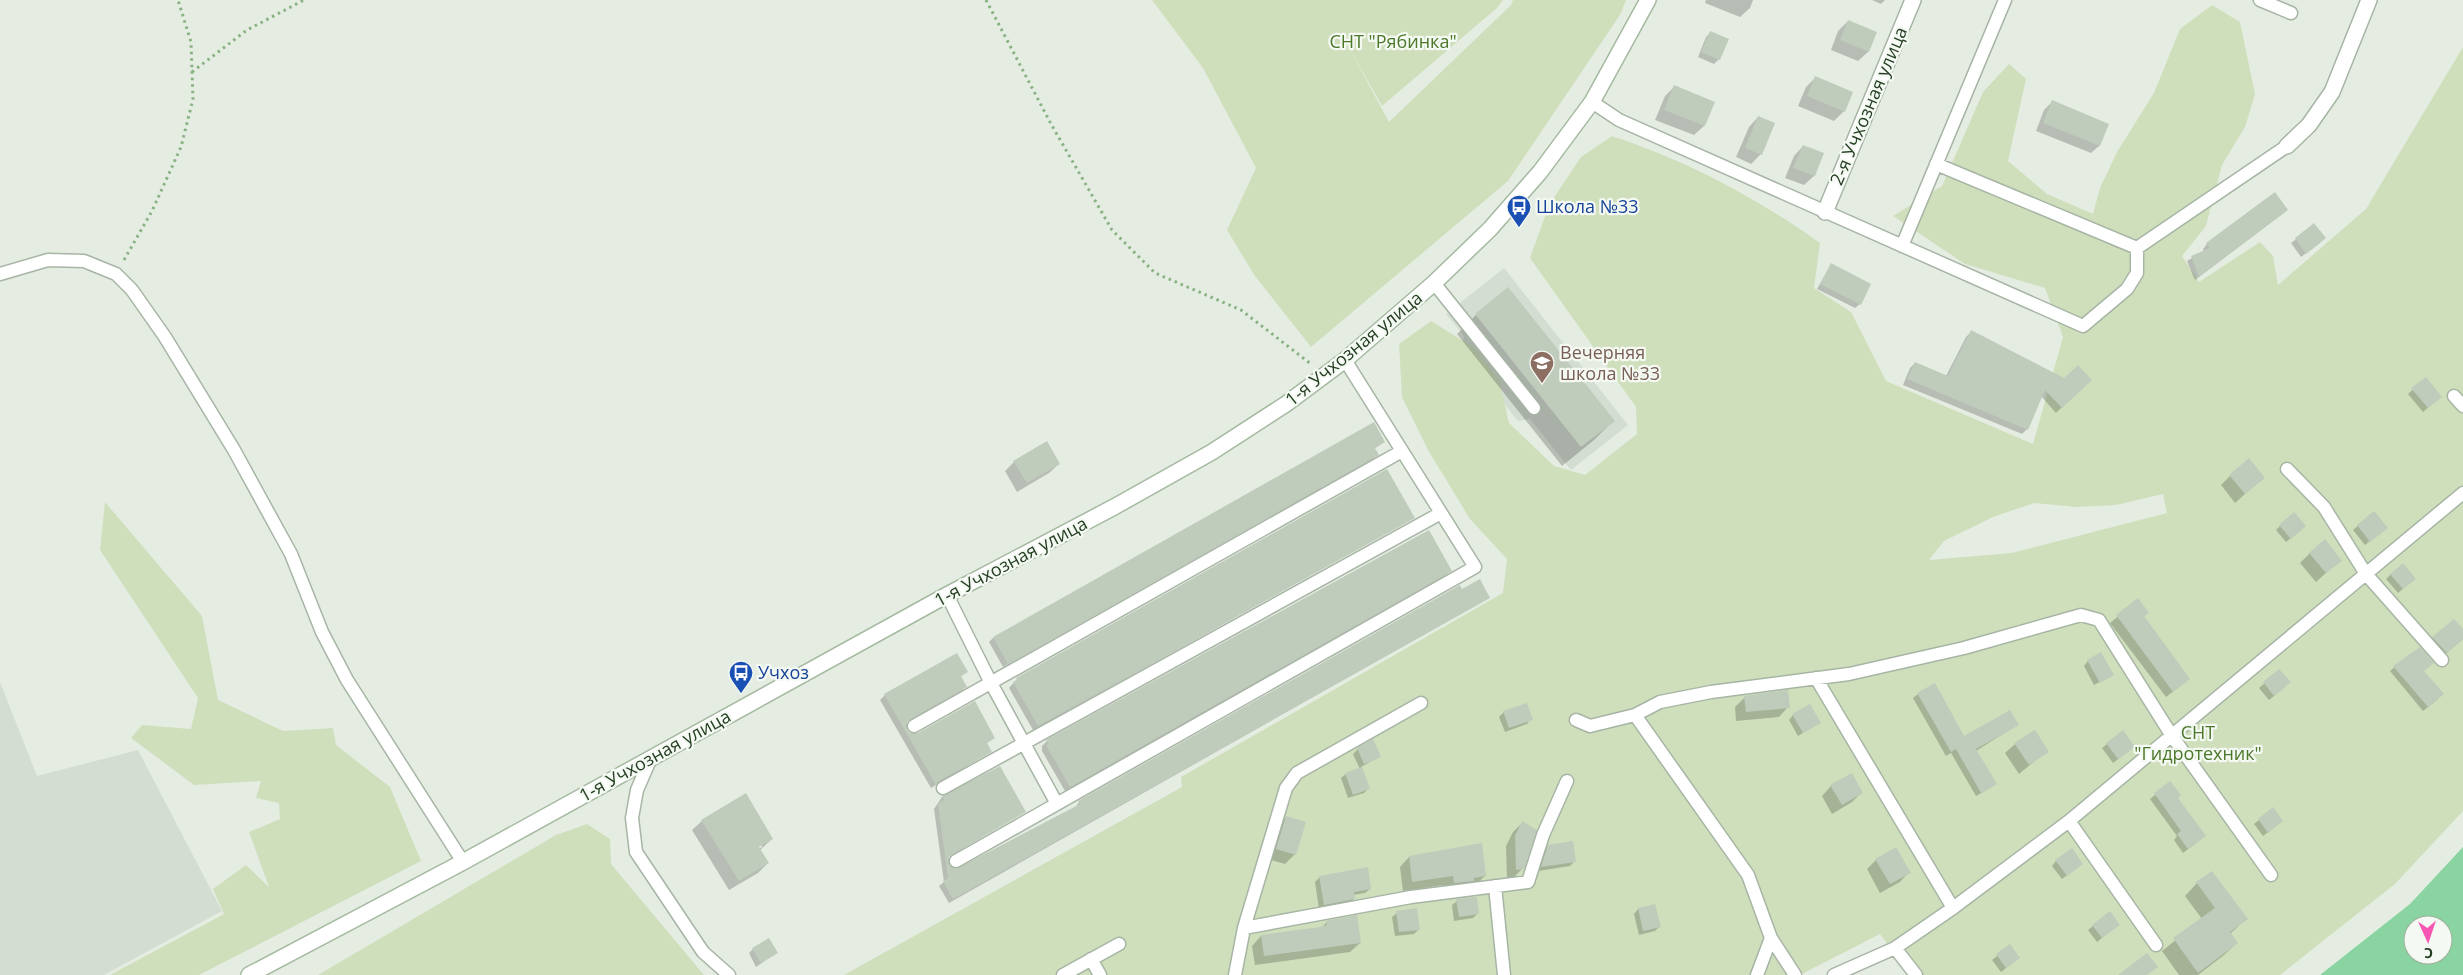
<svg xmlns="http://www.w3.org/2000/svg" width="2463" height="975" font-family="'Open Sans',sans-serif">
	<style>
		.built { fill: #d4ddd1 }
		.green { fill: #cfdfbb; fill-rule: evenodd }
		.water { fill: #89d4a1; fill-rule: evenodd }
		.shadow { fill: #0003; fill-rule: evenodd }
		.building { fill: #bfcbbb }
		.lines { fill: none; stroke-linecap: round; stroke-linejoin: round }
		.lane-casing { stroke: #a7b5a5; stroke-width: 15 }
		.street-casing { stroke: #a7b5a5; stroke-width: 18 }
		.secondary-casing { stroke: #a5b9a0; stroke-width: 18 }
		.path { stroke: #89b282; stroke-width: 3; stroke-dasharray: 2.5 4; stroke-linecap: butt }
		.lane { stroke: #fff; stroke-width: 12 }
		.street { stroke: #fff; stroke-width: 15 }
		.secondary { stroke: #fff; stroke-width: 15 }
		.labels { text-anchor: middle; stroke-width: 4.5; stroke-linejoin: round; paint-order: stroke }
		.park-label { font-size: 18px; fill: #4c782a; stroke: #f5f9f3 }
		.street-label { font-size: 18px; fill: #243f22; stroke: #f5f9f3 }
		.transit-label { font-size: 18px; fill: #164399; stroke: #f5f9f3; text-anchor: start }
		.education-label { font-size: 18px; fill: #785e54; stroke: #f5f9f3; text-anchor: start }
	</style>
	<rect width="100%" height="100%" fill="#e5ede3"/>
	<path class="built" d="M1504,268L1628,425L1571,470L1530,419L1518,421L1461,350L1464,336L1446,314Z
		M0,682L37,776L138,750L222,911L104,975H0Z"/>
	<path class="green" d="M1152,0H1503L1497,8L1382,106L1348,46L1389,122L1511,5L1513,0H1626L1620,15L1508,181L1311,347L1255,276L1227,230L1256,168L1203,68Z
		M2212,5L2240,22L2255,94L2245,127L2222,165L2206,226L2182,256L2199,282L2260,242L2273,256L2278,285L2366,209L2463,47V811L2395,884L2280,975H1910L1880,934L1800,975H844L1182,787L1181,777L1503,593L1507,559L1470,519L1428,450L1402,397L1399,344L1431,321L1473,347L1499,380L1509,423L1554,466L1585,475L1637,434L1636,407L1530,258L1549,205L1581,157L1612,136C1686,160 1757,198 1820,243L1814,288L1851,312L1886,381L2033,444L2063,337L2045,288L1965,264L1893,216L1942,186L1983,92L2009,64L2026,79L2008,161L2047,194L2093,214L2100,188L2117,152L2154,93L2180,29ZM2163,494L2167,513L2012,553L1929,560L1944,541L1993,517L2034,503L2077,507L2116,505Z
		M105,502L202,616L218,700L283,731L333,728L336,745L390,787L421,861L199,975H110L224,914L213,889L246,865L269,887L249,832L280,819L279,803L256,798L261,781L194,785L131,738L142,725L191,729L198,698L100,550Z
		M587,824L610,839L611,864L704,975H318L556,835Z"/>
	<path class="water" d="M2463,847V975H2320L2410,904ZM2413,925H2443V955H2413Z"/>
	<path class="shadow" d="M1706,0H1753L1750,8L1740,17L1705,3Z
		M1872,0H1885L1881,4Z
		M1848,21L1875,33L1868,52L1858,61L1831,50L1838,31Z
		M1710,33L1719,59L1714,64L1698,57L1706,37Z
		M1815,78L1844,111L1834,121L1798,106L1806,87Z
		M1674,87L1713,103L1704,126L1694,135L1655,120L1665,96Z
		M2052,102L2108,125L2099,146L2091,153L2036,131L2044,110Z
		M1758,117L1761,154L1751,164L1736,157L1749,127Z
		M1803,146L1823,154L1814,176L1804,185L1785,178L1794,156Z
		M2282,214L2195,280L2187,261L2204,251L2203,249L2207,244Z
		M2314,225L2320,243L2301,257L2291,243Z
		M1831,265L1860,304L1855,308L1817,289Z
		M1476,315L1613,421L1594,440L1562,466L1457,334Z
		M1971,332L2065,380H2090L2056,413L2041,396L2027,429L2022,434L1903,385L1910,368L1915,363L1946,376L1966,337Z
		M2426,378L2436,401L2423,412L2408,394Z
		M1384,442L1374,449L1377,454L1373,459L1003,667L989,642L993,638Z
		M1014,462L1059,464L1049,473L1017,492L1005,471Z
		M2230,476L2263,478L2235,503L2221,485Z
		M2373,513L2381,532L2365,545L2353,530Z
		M1413,518L1033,730L1009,688L1017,679Z
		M2280,526L2300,531L2286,542L2276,530Z
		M1428,532L1450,571L1446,575L1065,791L1042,751V746L1047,741Z
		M2310,553L2340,560L2316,582L2300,563Z
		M2391,574L2410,583L2398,593L2386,579Z
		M1459,587L1462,591L1488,598L949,903L939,886L944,882L934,809L942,797L999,768L1024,812L948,857V865L956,870L1075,808L1079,802Z
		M2138,600L2147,613L2143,617L2189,679L2166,697L2110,623Z
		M2463,631V639L2436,662L2424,647L2433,638Z
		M2409,655L2423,672L2438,699L2423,711L2390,671Z
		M2088,661L2113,675L2094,685L2084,666Z
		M2279,671L2285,687L2269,700L2259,688Z
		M966,672L960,677L965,687L961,691L906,722L905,730L910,734L994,737L986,744L990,752L931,788L880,700L885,695Z
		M1918,694L1964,738L2017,725L1976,751L1995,784L1990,788L1976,796L1951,753L1946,756L1913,698Z
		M1745,697L1788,707L1779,717L1736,721L1735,707Z
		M1504,712L1531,719L1527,724L1505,732L1499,717Z
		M1793,715L1819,723L1798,736L1789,720Z
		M2015,744L2047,751L2019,774L2005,753Z
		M2107,744L2129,751L2113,763L2102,748Z
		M1358,749L1380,756L1361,767L1368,789L1364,793L1348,798L1341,778L1346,774L1360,769L1353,754Z
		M2170,783L2200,840L2183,853L2174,840L2177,836L2150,799Z
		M1831,786L1862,792L1852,802L1832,814L1822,796Z
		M2273,809L2282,821L2263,836L2254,824Z
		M1286,817L1295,854L1285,864L1267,859L1277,827Z
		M702,821L772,839L760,850L768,863L758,873L729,890L692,830ZM762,844V847L755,851L753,849Z
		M1523,822L1522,869L1513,878L1507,879L1506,846L1513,832Z
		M1549,846L1574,862L1570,866L1538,871L1544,851Z
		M1409,857L1485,876L1475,885L1444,892L1443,885L1403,891L1400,867Z
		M1876,860L1909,872L1900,882L1880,893L1867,869Z
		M2056,861L2077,868L2062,879L2052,866Z
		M1320,877L1370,889L1365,893L1353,895L1354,899L1349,903L1319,909L1315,882Z
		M2197,883L2246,919L2230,934L2237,943L2224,955L2198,975H2179L2162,951L2202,919L2185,896Z
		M1457,901L1478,913L1473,918L1454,921L1452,905Z
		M1638,909L1659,927L1655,931L1639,935L1634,914Z
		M1397,913L1419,929L1414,934L1395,936L1392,917Z
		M1327,922L1360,943L1350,952L1255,965L1252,946L1261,936L1321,928Z
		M2118,925L2097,942L2088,930L2093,926Z
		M2010,946L2014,962L2001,972L1992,960Z
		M753,949L776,953L756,967L749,953Z"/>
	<path class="building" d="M1848,20L1877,32L1869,52L1840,40Z
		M1710,31L1729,39L1720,60L1701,52Z
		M1815,76L1853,92L1845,112L1807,96Z
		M1674,85L1715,102L1705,126L1664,110Z
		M2052,100L2109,124L2100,146L2043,123Z
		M1758,116L1775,123L1762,155L1745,148Z
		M1803,145L1824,153L1815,176L1793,168Z
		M2275,192L2288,210L2199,277L2191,256L2210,248L2206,243Z
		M2314,223L2326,238L2306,254L2295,238Z
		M1831,263L1871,284L1861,305L1820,284Z
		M1508,287L1615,421L1581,447L1475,314Z
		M1971,330L2064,378L2078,365L2092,380L2062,408L2045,390L2028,430L1907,379L1915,362L1948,376Z
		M2426,377L2442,397L2428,408L2411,388Z
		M1374,422L1385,442L1375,448L1379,455L1008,664L993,637Z
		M1047,441L1060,464L1027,483L1013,461Z
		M2249,458L2265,478L2245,494L2229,475Z
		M1387,469L1415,518L1038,726L1013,682L1017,680L1016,678Z
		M2374,511L2388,528L2370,542L2357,525Z
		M2294,512L2306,526L2291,539L2279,525Z
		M1429,530L1452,571L1070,787L1046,745L1048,744L1046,740Z
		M2325,539L2342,561L2326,573L2309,553Z
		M2403,563L2416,579L2403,589L2390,574Z
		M1480,579L1490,598L953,899L943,881L948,878L938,804L944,800L942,796L1000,766L1026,812L952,854L949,857V865L956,869L1080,804L1078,801L1460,585L1462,589Z
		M2138,598L2149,613L2144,616L2190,679L2173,692L2116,615Z
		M2454,619L2463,629V639L2447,653L2432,637Z
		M2420,647L2434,663L2424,671L2444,694L2428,707L2393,666Z
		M2101,652L2114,675L2100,683L2087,660Z
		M957,653L968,672L961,676L967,687L910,719L907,722V730L910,733H918L975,701L995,738L987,743L992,752L939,781L936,785L884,694Z
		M2279,669L2291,682L2274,696L2263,682Z
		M1935,683L1964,736L2010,710L2019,725L1976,749L1997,784L1981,793L1956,749L1951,752L1917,693Z
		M1788,690L1790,708L1746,712L1744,696Z
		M1527,703L1533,720L1509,728L1503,711Z
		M1810,704L1821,723L1803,733L1792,714Z
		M2035,730L2049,752L2029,765L2014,743Z
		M2123,730L2135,747L2118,759L2106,743Z
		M1373,739L1381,757L1364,764L1357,748Z
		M1362,767L1370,789L1353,795L1345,773Z
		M1852,773L1863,793L1842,805L1830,785Z
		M2170,781L2181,795L2178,798L2206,836L2188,849L2177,834L2181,831L2154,793Z
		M746,793L773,839L759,847L769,863L739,881L701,820Z
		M2273,807L2283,821L2268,833L2258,819Z
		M1286,816L1306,822L1296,855L1276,849Z
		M1522,821L1537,830L1524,869L1516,870L1515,836Z
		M1573,841L1576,862L1541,867L1548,845Z
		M1482,843L1486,876L1474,878V881L1454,883L1453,876L1412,882L1409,856Z
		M1896,847L1911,873L1890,884L1875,859Z
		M2072,848L2083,864L2067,876L2055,860Z
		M1368,867L1371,889L1354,892L1355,899L1324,905L1319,876Z
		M2212,871L2248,919L2230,932L2238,943L2198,973L2173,938L2215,908L2196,882Z
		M1477,897L1479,914L1459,917L1456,899Z
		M1655,904L1661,927L1643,931L1638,908Z
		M1417,908L1420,930L1399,932L1396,911Z
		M2110,911L2120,925L2102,938L2092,925Z
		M1357,915L1361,943L1264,956L1261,935L1320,927L1327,925L1326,921Z
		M769,938L778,953L761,963L752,948Z
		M2010,944L2020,958L2006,968L1996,954Z
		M2147,953L2158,967L2147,975H2118Z"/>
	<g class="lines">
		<defs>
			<path id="lane" d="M2260,0L2291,13
				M1592,102L1619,120L2083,326L2127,289L2137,273V248L2287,146
				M1936,164L2137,248
				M1902,246L2005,0
				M0,274L48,260L84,261L116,274L132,290L165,337L234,450L291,554L322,632L347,680L463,862
				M1434,283L1534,408
				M2454,396L2463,406
				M2287,469L2324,507L2366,574L2442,660
				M947,595L991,683L1057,804
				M1816,678L1953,908
				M1635,715L1748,875L1771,938L1795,975
				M1576,720L1590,726L1635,715L1660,702L1711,692L1849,674L1964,648L2081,615L2099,620L2172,736L2271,875
				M914,726L1402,451
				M650,760L637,790L632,818L636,852L703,952L729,975
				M943,788L1441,513
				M2069,821L2156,945
				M956,861L1475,567L1345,360
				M1495,886L1504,975
				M1244,928L1411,897L1528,882L1543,835L1567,781
				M1895,948L1916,975
				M1091,959L1100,975
				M1063,975L1119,944
				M1235,975L1244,928L1286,788L1297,773L1421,703
				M1757,975L1771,938
				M1834,975L1895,948L1953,908L2069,821L2463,493"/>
			<path id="street" d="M2287,146L2309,125L2332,92L2369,0
				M1825,212L1913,0"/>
			<path id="secondary" d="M249,975L463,862L947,595L1114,507L1212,452L1286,404L1345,360L1434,283L1490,229L1540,172L1592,102L1648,0"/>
		</defs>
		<use href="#lane" class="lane-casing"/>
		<use href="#street" class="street-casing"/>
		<use href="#secondary" class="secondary-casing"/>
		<path class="path" d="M986,0L1051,124L1112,230L1155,273L1241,310L1311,364
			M192,72L247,30L304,0
			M124,260L152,211L181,147L193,99L191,42L178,0"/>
		<use href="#lane" class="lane"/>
		<use href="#street" class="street"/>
		<use href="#secondary" class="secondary"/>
	</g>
	<defs>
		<symbol id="bus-pin" viewBox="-11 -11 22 30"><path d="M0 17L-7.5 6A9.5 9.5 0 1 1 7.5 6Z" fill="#1a4fb4" stroke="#f5f9f3"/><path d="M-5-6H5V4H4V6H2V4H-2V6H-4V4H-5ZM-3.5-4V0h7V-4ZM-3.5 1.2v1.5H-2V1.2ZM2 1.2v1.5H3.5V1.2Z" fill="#fff"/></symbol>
		<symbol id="school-pin" viewBox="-11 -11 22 30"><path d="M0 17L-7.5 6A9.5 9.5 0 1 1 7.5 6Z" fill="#8d6e63" stroke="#f5f9f3"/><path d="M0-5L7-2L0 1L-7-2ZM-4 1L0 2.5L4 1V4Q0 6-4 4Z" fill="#fff"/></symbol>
	</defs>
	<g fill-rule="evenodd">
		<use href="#bus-pin" x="1505" y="193" width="28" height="38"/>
		<use href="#school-pin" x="1528" y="349" width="28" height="38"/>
		<use href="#bus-pin" x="727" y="659" width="28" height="38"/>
	</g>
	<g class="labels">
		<g class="park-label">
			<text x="1393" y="48">СНТ "Рябинка"</text>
			<text x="2198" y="739">СНТ<tspan x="2198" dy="21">"Гидротехник"</tspan></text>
		</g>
		<g class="street-label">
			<text transform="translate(1869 106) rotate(-67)" y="6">2-я Учхозная улица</text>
			<text transform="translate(1354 349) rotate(-39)" y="6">1-я Учхозная улица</text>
			<text transform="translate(1011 562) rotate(-28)" y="6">1-я Учхозная улица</text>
			<text transform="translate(655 756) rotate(-29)" y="6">1-я Учхозная улица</text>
		</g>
		<g class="transit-label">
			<text x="1536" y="213">Школа №33</text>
			<text x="758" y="679">Учхоз</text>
		</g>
		<g class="education-label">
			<text x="1560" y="359">Вечерняя<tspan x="1560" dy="21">школа №33</tspan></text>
		</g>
	</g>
	<g transform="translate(2428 940) rotate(177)"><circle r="24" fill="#f5f9f3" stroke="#a1af9f"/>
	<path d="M0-4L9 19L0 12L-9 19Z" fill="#f757b4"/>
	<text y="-8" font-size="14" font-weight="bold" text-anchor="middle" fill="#243f22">С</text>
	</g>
</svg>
